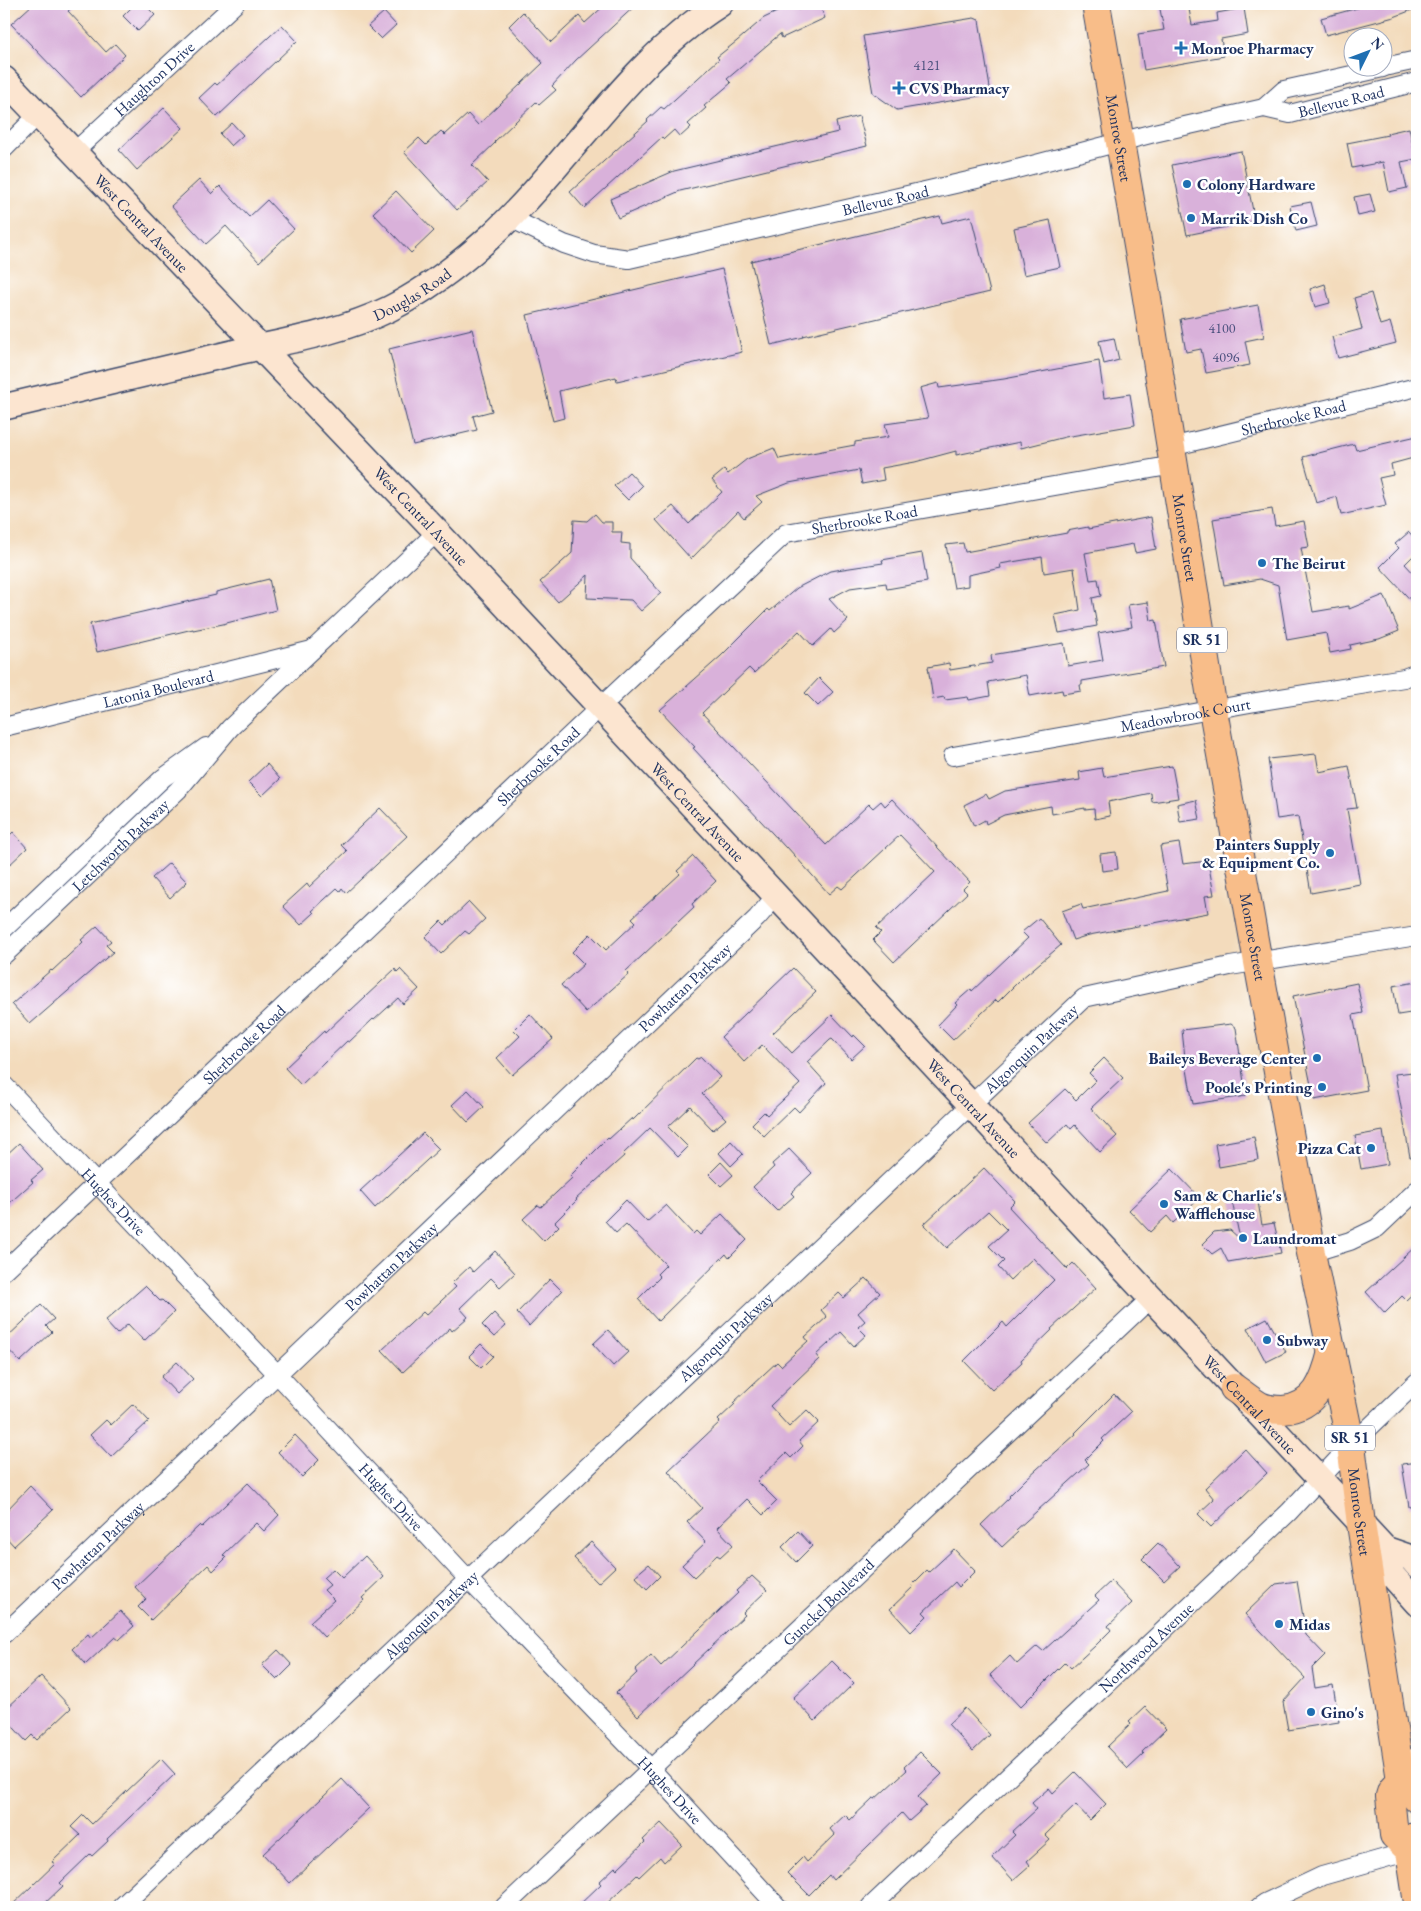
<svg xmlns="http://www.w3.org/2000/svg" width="1421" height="1911" font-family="'EB Garamond',serif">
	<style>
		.building { fill: #d9b1da }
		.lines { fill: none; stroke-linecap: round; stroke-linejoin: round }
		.street-casing { stroke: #3b496c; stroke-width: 20 }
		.secondary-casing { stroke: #3b496c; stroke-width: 28 }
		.primary-casing { stroke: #3b496c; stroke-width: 30 }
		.street { stroke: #fff; stroke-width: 18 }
		.secondary { stroke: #fce5d0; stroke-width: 25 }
		.primary { stroke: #f8bd89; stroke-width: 28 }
		.poi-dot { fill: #1f6fb2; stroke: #fff; stroke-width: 2 }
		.labels { text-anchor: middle; stroke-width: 5; stroke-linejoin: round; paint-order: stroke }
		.number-label { font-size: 14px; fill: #4a507d }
		.shield { fill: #fff; stroke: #5f6d8e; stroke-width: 1 }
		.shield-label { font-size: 15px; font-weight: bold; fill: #1b2f5e }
		.poi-label { font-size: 16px; font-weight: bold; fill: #1b2f5e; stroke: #fff; text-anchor: start }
		.street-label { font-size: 16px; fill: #1b2f5e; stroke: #fff }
	</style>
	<rect width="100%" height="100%" fill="#fff"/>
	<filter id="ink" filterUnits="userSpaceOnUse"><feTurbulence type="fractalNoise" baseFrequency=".02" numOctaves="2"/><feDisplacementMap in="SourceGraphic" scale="10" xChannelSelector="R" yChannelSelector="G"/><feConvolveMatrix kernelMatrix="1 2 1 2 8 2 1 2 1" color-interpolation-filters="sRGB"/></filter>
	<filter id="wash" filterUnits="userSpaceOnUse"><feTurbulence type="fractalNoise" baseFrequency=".0096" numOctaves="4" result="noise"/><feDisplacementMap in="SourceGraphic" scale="20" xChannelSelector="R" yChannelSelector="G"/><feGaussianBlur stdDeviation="1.12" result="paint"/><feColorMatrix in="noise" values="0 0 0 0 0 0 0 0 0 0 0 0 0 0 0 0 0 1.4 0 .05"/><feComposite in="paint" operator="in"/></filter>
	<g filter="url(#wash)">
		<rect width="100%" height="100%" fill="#f3dbbc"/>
		<g id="blocks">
			<path class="building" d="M33,4H76L68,11L106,52L115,44L125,55L81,97L11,24Z
				M135,4H144L155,15L138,31L123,16Z
				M606,4H637L576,60L552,86L556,90L539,105L536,102L494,142L495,143L472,165L488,182L457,210L404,152L419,138L426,145L441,131L445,135L468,114L478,125L543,63L509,26L523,12L551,42L579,16L585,23Z
				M794,4L798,10L811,4H819L825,18L782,38L780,34L727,79L731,83L704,106L706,108L688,124L691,127L680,137L674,130L664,139L662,137L584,208L570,192L648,121L647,120L661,107L664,109L719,59L717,57L737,41L764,18Z
				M1159,4H1188L1192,25L1218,21L1217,13L1244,8L1248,34L1221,39L1224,56L1144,70L1138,34L1164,30Z
				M1360,4H1417V8L1394,17L1326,35L1321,18L1361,7Z
				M384,12L396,25L381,39L368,26Z
				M974,18L979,20L991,94L897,110L873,93L863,36Z
				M282,25L297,41L217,117L199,98L215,83L217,85Z
				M164,108L183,128L137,170L119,150Z
				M859,116L867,146L680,191L618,218L610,199L674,171L838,132L836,122Z
				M232,123L243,135L231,146L220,134Z
				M1409,128L1416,159L1401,162L1407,188L1389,192L1383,162L1352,168L1347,143L1388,135L1387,133Z
				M1241,151L1255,221L1187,235L1172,165Z
				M199,180L212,194L220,186L249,217L267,200L294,229L259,262L226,226L206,244L171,206Z
				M396,191L434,231L411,253L373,213Z
				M1370,194L1375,212L1358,216L1354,197Z
				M1311,202L1317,226L1296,231L1290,206Z
				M940,216L942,223L971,216L990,292L803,336L804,337L771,345L751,261Z
				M1050,220L1060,267L1024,275L1014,228Z
				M722,269L742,352L617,381L616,377L559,391L564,418L553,421L527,315Z
				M1325,284L1330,303L1315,307L1310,289Z
				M1371,293L1380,325L1390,322L1396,343L1338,358L1332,337L1362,329L1354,298Z
				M1258,305L1264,337L1245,341L1250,365L1206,373L1201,349L1186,352L1180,319Z
				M472,329L492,411L473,416L477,430L413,445L389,349Z
				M1114,338L1119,360L1104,364L1099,341Z
				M1099,361L1104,398L1130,394L1135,425L1065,437L1021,448L1020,442L956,455V451L915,462L882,468L884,480L862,484L859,470L789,483L756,496L762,502L744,518L738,511L691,559L656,520L673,506L689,524L722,492L712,480L724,470L728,474L747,459L774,448L779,459L855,445V442L888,437L885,424L928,418L920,388L938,383L939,388L1004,379Z
				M1417,436V457L1391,464L1393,475L1379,478L1386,505L1341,515L1337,497L1316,503L1303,457L1354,444L1356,450Z
				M629,472L642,486L628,500L614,486Z
				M1272,509L1275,526L1304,521L1309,547L1301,548L1313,612L1349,606V609L1384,595L1399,631L1379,639L1350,645L1351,649L1330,653L1326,633L1287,640L1278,585L1260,579L1224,585L1213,519Z
				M595,514L602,522H612V532H622L621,543L630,544V558L661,593L641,611L631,600L587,598L588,575L558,602L540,582L572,553L574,520L587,521Z
				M1151,517L1156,549L1135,553L1133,544L1085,553L1090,580L1098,579L1101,596L1092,598L1097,626L1059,633L1055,615L1080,610L1074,568L1044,573L1042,557L1000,564L1001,568L968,575V586L954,588L946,545L963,543L965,552L1067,533V531L1088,527V529Z
				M1409,532L1417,541V552L1405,564L1417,577V607L1380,567L1399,548L1395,544Z
				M922,553L927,582L887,589L886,583L850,588L829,599L848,620L834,633L831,629L813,646L799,631L754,673L749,668L702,713L826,845L869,804L873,808L881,801L885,806L892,799L970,882L963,889L967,893L894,962L873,940L881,932L876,928L935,872L900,835L842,889L838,886L829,894L787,847L786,848L693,748L695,747L660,710L721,656L768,609L770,611L797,588L830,571L883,563L882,560Z
				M269,579L276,610L223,624L193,630V629L97,652L90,624L216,595V592Z
				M1148,602L1151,621L1156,620L1164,667L1082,681V685H1080L1081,691L1063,694L1062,690L1030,696L1026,675L988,682L990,696L969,700L968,697L945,700L944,697L933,699L928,667L949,663L950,670L992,663L991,655L1064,643L1068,666L1103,660L1098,633L1132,627L1128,605Z
				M819,678L833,692L818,706L805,693Z
				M1316,754L1319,772L1349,766L1357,808L1347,809L1360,884L1311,893L1298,816L1277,819L1268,759Z
				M267,764L280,779L262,796L248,782Z
				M1172,766L1178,798L1152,802L1151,793L1108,802L1110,816L1095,819L1094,809L1085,810V808L1052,814L1051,806L1004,815L986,824L985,820L974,826L964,805L986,794L989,799L1005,791L1080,780L1079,772L1102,768L1104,777Z
				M1196,800L1200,819L1180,822L1177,804Z
				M380,808L407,836L346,893L342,888L340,891L337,888L312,911L314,913L301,925L283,906L307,884L309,887L347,851L341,845Z
				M13,832L27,848L4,870V841Z
				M1179,843L1183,864L1208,861L1214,895L1205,896L1208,913L1089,935L1073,940L1062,911L1081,904L1083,909L1168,891L1160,846Z
				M1116,852L1118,869L1102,871L1100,854Z
				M693,856L716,881L692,904L694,907L626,971L629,974L586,1012L561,985L584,964L572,952L590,934L606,950L636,922L632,918L680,874L677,871Z
				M169,863L187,882L170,898L152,878Z
				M469,902L485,919L469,934L465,931L441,954L425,937L441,921L445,925Z
				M1039,918L1061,945L1021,979L998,1002L996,1000L953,1040L938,1025L957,1005L955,1003L971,989L972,991L1028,938L1022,932Z
				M97,926L111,941L106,945L113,952L30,1024L12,1004L51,970L52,971L83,942L81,940Z
				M793,968L816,992L773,1033L792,1053L832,1015L853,1037L854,1035L865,1046L851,1059L832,1039L830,1040L807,1062L826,1083L799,1112L794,1107L764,1136L752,1124L764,1112L767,1115L800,1084L762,1045L744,1062L721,1037Z
				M395,969L397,972L400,969L419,989L403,1004L398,998L374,1020L373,1019L349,1042L347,1041L301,1085L285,1068L324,1031L325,1033L349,1010L350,1011Z
				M1417,982V1012L1398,1015L1393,986Z
				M1357,983L1363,1013L1353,1015L1367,1090L1314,1100L1293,996Z
				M530,1014L553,1039L512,1075L497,1058L520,1036L514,1030Z
				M1231,1024L1236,1028L1246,1096L1193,1104L1185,1058L1182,1030Z
				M701,1057L720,1077L702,1094L726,1119L713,1130L690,1106L668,1127L688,1147L678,1157L650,1128L623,1154L624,1156L576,1199L577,1200L555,1222L559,1226L544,1241L523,1219L538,1205L541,1207L572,1178L570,1176L608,1138L609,1139L632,1118L633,1120L696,1058L698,1059Z
				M1104,1058L1123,1078L1091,1108L1117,1136L1100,1152L1075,1125L1071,1129L1067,1124L1047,1143L1028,1123L1065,1089L1076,1100L1096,1080L1089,1073Z
				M1413,1072L1417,1099V1156L1410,1157L1395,1074Z
				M468,1090L484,1107L468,1122L452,1105Z
				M1383,1131L1388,1164L1361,1169L1355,1136Z
				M423,1133L439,1149L375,1208L360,1191Z
				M1254,1137L1258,1160L1219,1167L1215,1144Z
				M731,1141L743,1154L731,1166L719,1153Z
				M19,1143L43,1170L31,1180L33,1182L4,1208V1157Z
				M789,1149L812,1173L791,1193L794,1196L777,1211L753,1187L774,1167L772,1164Z
				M721,1162L733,1175L721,1186L709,1174Z
				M984,1168L1015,1201L1009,1207L1067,1269L1073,1263L1096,1288L1051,1329L1052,1330L1021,1360L1022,1362L992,1390L964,1361L1003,1322L1007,1327L1054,1280L1033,1258L1010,1280L998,1267L1004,1261L989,1246L1007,1230L988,1211L947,1248L924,1224Z
				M1172,1169L1200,1198L1173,1223L1167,1216L1150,1232L1129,1210Z
				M1257,1196L1262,1225L1274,1223L1281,1253L1228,1262L1221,1248L1212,1254L1202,1244L1214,1232L1230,1230L1240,1239L1232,1201Z
				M626,1200L647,1222L666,1205L693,1234L696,1231L700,1235L722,1214L747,1240L729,1258L726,1254L658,1321L638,1299L660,1277L657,1274L666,1265L626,1224L616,1233L605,1221Z
				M1417,1245V1290L1406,1300L1402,1296L1385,1313L1366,1292Z
				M495,1251L515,1273L500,1287L491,1278L460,1308L468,1317L452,1331L450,1328L403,1372L382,1350L423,1312L426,1315L456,1287L452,1283L469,1267L473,1272Z
				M866,1278L880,1293L858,1313L865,1321L858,1327L866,1335L854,1346L841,1332L816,1355L819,1359L770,1406L789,1427L807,1410L819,1422L799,1441L803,1446L791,1458L786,1453L757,1481L777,1501L763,1515L747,1499L717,1528L733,1545L720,1557L717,1555L694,1577L682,1565L706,1542L687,1522L702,1508L668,1471L720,1422L718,1420L735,1404L733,1403L751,1386L777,1362L781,1366L808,1341L805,1337L827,1317L821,1310L839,1293L844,1298Z
				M550,1279L562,1291L529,1326L517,1313Z
				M145,1286L160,1301L162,1300L174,1312L144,1341L128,1324L117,1334L105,1321Z
				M41,1305L54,1319L46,1326L52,1332L20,1362L4,1345V1340Z
				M494,1313L506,1326L494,1337L482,1325Z
				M1267,1318L1286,1352L1266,1362L1248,1328Z
				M608,1330L628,1352L613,1366L593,1344Z
				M481,1344L493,1356L481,1368L469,1356Z
				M177,1362L193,1379L177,1394L161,1377Z
				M1114,1394L1131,1412L1102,1439L1104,1441L1085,1460L1089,1464L1016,1530L1018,1532L1002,1547L981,1525L1010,1497L1009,1496L1027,1478L1076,1434L1075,1433Z
				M133,1404L149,1421L111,1457L90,1435L106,1420L111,1425Z
				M295,1435L319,1460L302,1477L278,1452Z
				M1245,1449L1267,1473L1211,1527L1198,1514L1214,1499L1205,1488Z
				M1417,1462V1506L1409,1507L1402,1464Z
				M248,1483L279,1515L264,1531L256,1523L223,1555L226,1558L213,1571L208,1565L151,1620L138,1607L146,1599L135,1587L200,1525L202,1527Z
				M30,1486L53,1510L14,1546L4,1535V1513Z
				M798,1531L812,1546L796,1562L782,1547Z
				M591,1542L615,1567L598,1583L574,1558Z
				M1158,1543L1180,1566L1164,1581L1142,1559Z
				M954,1549L975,1571L959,1587L955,1582L923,1612L927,1616L911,1632L890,1609L913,1587L912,1585L927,1570L929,1572Z
				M365,1556L384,1577L362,1598L364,1600L324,1637L310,1622L334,1600L324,1590L330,1585L323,1578L333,1569L342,1578Z
				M649,1564L660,1576L647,1589L635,1576Z
				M752,1576L767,1590L743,1613L745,1615L638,1716L616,1693L637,1673L635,1670L651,1655L661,1666L738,1593L736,1591Z
				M1111,1581L1132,1603L1108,1626L1111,1630L1095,1646L1071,1668L1065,1662L1020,1707L990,1675L1010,1656L1017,1664L1037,1646L1043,1651L1099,1600L1095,1596Z
				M1297,1581L1306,1635L1325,1655L1312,1668L1315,1688L1333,1685L1339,1722L1288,1730L1283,1702L1305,1678L1245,1614L1276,1584Z
				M120,1611L134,1626L119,1640L115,1637L86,1664L72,1649L88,1634L91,1638Z
				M278,1650L292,1665L277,1680L262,1665Z
				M832,1661L854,1683L815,1721L793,1698Z
				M41,1676L71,1708L37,1740L32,1735L26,1741L4,1717V1711Z
				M1145,1707L1166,1729L1142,1752L1144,1754L1128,1769L1107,1747L1131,1724L1129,1722Z
				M965,1708L990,1735L973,1751L948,1724Z
				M920,1752L942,1774L918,1797L926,1806L909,1821L902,1813L833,1880L829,1875L809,1895L787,1873L803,1857L807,1862L835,1835L830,1829L845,1815L850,1820L873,1798L875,1799L907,1770L904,1767Z
				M161,1759L175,1774L107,1839L108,1841L92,1856L90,1854L60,1883L63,1886L41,1907H10L55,1864L52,1862L80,1835L71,1827L83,1815L92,1824Z
				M1075,1772L1106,1804L1090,1820L1076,1805L1045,1835L1050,1840L1027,1861L1030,1865L1013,1880L992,1857L1015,1835L1012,1832L1037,1809L1032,1803L1049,1788L1053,1793Z
				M342,1779L369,1808L290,1883L263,1854Z
				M661,1823L682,1845L664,1862L660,1857L639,1877L637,1875L603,1907H577L601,1884L599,1882L615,1867L617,1869L645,1842L643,1840Z"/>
		</g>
	</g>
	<g filter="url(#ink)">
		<use href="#blocks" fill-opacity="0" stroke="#3b496c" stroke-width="1"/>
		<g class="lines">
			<defs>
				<g id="street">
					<path d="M1384,67L1417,60"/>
					<path d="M1264,108L1284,90L1383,68"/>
					<path d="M4,149L38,115"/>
					<path id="s1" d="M73,153L235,4"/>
					<path id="s2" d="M510,218L564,244L594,254L629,259L990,176L1154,133L1264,108L1290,114L1417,82"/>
					<path id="s3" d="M1171,447L1417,387"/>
					<path id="s4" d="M4,727L312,650"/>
					<path id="s5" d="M953,756L1250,703L1404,678L1417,673"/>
					<path d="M4,929L163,778L206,747"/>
					<path id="s6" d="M4,955L178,790L230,728L437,532"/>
					<path id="s7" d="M4,1085L278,1375L468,1579L651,1769L778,1907"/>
					<path d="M1311,1253L1350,1241L1377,1228L1417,1190"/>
					<path id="s8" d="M4,1271L580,726L786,533L1174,465"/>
					<path id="s9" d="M4,1634L757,918L776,896"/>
					<path id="s10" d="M121,1907L1084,998L1230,966L1417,936"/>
					<path id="s11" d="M504,1907L1152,1297"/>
					<path id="s12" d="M870,1907L1289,1512L1351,1445L1417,1382"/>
					<path d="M1259,1907L1265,1903L1322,1876L1410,1851"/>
				</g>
				<g id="secondary">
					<path id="s13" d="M4,79L437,532L1385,1549L1411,1558L1417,1565"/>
					<path id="s14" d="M4,407C81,389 159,371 237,352C288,341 342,332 389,309C425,291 460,264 490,237C570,163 627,63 720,4"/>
					<path d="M1385,1549L1392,1575L1417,1603"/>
					<path d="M1417,1793L1415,1771L1417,1760"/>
				</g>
				<g id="primary">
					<path id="s15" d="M1096,4L1146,292L1213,710L1258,962L1311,1253L1351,1445L1361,1524L1401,1780L1417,1793V1799"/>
					<path d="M1234,1388C1243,1394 1251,1401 1260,1406C1266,1409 1276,1410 1283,1410C1316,1407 1325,1380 1332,1352"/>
					<path d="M1401,1780L1392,1790L1390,1796L1394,1835L1410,1851"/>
					<path d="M1417,1835L1410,1851L1417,1897"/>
				</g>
			</defs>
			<use href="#street" class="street-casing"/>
			<use href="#secondary" class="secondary-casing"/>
			<use href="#primary" class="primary-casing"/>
			<use href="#street" class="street"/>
			<use href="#secondary" class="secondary"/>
			<use href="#primary" class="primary"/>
		</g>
	</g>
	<g class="poi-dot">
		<path d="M1178.5 40.5h5v5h5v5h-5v5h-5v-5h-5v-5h5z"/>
		<path d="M896.5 80.5h5v5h5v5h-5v5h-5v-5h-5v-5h5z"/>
		<circle cx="1187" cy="184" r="5"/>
		<circle cx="1191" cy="218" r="5"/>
		<circle cx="1262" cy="563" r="5"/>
		<circle cx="1330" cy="853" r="5"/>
		<circle cx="1317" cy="1058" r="5"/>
		<circle cx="1322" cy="1087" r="5"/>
		<circle cx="1371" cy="1148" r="5"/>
		<circle cx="1164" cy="1204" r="5"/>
		<circle cx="1243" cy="1238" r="5"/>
		<circle cx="1267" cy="1340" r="5"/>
		<circle cx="1279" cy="1624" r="5"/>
		<circle cx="1311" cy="1712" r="5"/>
	</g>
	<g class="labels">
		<g class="number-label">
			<text x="927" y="70">4121</text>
			<text x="1222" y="333">4100</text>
			<text x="1226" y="362">4096</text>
		</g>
		<g class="shield">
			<rect x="1177" y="627.5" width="50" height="25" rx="4"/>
			<rect x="1325" y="1425.5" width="50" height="25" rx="4"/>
		</g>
		<g class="shield-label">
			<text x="1202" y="645">SR 51</text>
			<text x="1350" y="1443">SR 51</text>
		</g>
		<g class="poi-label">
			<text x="1191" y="54">Monroe Pharmacy</text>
			<text x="909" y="94">CVS Pharmacy</text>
			<text x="1197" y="190">Colony Hardware</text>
			<text x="1201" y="224">Marrik Dish Co</text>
			<text x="1272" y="569">The Beirut</text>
			<text x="1320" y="850" text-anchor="end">Painters Supply<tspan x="1320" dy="18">&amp; Equipment Co.</tspan></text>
			<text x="1307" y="1064" text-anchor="end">Baileys Beverage Center</text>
			<text x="1312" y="1093" text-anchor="end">Poole's Printing</text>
			<text x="1361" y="1154" text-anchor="end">Pizza Cat</text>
			<text x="1174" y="1201">Sam &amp; Charlie's<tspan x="1174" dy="18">Wafflehouse</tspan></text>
			<text x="1253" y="1244">Laundromat</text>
			<text x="1277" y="1346">Subway</text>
			<text x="1289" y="1630">Midas</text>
			<text x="1321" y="1718">Gino's</text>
		</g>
		<g class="street-label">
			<text dy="6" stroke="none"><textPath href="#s1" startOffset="110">Haughton Drive</textPath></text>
			<text dy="6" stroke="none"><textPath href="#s2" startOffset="859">Bellevue Road</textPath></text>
			<text dy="6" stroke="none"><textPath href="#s15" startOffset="136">Monroe Street</textPath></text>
			<text dy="6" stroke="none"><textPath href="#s2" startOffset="390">Bellevue Road</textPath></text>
			<text dy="6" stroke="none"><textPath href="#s13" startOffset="199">West Central Avenue</textPath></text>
			<text dy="6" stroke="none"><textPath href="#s14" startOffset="425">Douglas Road</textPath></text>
			<text dy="6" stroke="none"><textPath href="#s3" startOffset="126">Sherbrooke Road</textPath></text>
			<text dy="6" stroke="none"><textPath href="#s13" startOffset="604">West Central Avenue</textPath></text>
			<text dy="6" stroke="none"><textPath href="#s8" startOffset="1155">Sherbrooke Road</textPath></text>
			<text dy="6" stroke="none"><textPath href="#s15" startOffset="541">Monroe Street</textPath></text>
			<text dy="6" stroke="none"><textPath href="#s4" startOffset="159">Latonia Boulevard</textPath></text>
			<text dy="6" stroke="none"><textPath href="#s5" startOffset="236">Meadowbrook Court</textPath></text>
			<text dy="6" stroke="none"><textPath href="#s8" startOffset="735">Sherbrooke Road</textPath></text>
			<text dy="6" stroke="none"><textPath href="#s13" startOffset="1009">West Central Avenue</textPath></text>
			<text dy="6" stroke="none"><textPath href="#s6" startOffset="160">Letchworth Parkway</textPath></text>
			<text dy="6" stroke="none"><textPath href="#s15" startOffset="946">Monroe Street</textPath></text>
			<text dy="6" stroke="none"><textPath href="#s9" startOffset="939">Powhattan Parkway</textPath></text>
			<text dy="6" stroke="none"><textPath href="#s8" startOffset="330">Sherbrooke Road</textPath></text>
			<text dy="6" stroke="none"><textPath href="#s10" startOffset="1251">Algonquin Parkway</textPath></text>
			<text dy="6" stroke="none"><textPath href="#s13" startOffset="1414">West Central Avenue</textPath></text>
			<text dy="6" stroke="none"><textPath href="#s7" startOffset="160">Hughes Drive</textPath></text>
			<text dy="6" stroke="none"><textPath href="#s9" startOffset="534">Powhattan Parkway</textPath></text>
			<text dy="6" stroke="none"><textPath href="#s10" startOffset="831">Algonquin Parkway</textPath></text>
			<text dy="6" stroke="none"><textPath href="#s13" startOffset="1819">West Central Avenue</textPath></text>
			<text dy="6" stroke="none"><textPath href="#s7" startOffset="565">Hughes Drive</textPath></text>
			<text dy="6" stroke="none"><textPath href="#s15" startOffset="1531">Monroe Street</textPath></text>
			<text dy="6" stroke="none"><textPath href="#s9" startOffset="129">Powhattan Parkway</textPath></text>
			<text dy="6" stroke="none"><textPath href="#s11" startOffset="445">Gunckel Boulevard</textPath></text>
			<text dy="6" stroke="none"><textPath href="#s10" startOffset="426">Algonquin Parkway</textPath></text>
			<text dy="6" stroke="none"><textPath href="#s12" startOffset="379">Northwood Avenue</textPath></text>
			<text dy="6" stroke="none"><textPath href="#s7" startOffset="970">Hughes Drive</textPath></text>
		</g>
	</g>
	<rect width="1421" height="1911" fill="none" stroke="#fff" stroke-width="20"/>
	<g transform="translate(1368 52) rotate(48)"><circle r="24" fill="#ffffff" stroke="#a4acbf"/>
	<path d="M0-4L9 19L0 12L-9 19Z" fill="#1f6fb2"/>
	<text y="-8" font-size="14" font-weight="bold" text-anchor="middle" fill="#1b2f5e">N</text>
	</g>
</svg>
